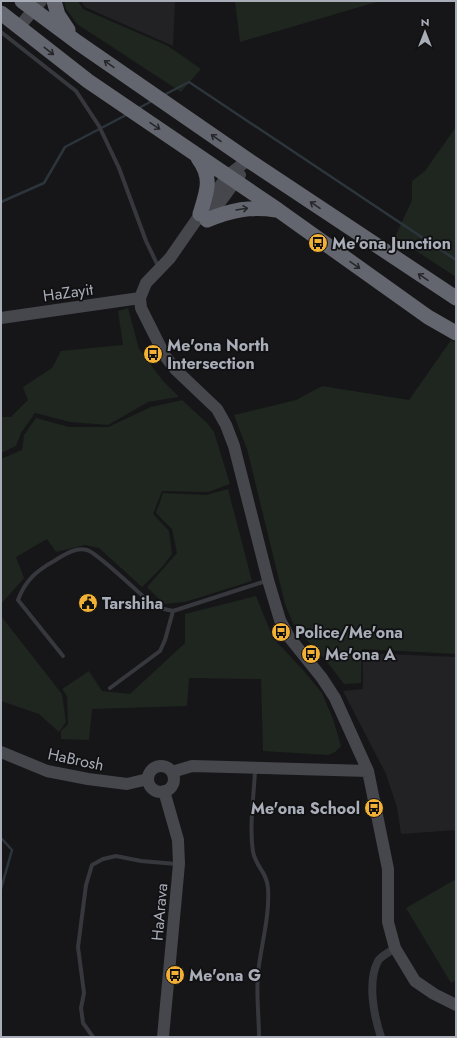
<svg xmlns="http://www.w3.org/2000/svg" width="457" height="1038" font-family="Jost,sans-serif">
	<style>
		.built { fill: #222225 }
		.green { fill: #1e261f }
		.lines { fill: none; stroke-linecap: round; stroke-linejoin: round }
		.stream { stroke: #2c353c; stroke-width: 2.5 }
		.lane { stroke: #37383d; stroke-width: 4 }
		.street { stroke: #37383d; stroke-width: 8 }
		.secondary { stroke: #45474d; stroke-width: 12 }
		.highway { stroke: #63666e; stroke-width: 15 }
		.oneway { stroke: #26262a }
		.labels { text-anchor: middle; stroke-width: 3.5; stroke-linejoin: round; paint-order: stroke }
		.poi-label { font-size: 16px; font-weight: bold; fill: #a8adb8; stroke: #111113; text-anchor: start }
		.street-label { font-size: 16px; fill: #a8adb8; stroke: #111113 }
	</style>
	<rect width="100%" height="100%" fill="#161618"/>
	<path class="built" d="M81,1H175L173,46L85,7Z
		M363,653L456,657V830L401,834L397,807L386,774L343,691L363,689Z"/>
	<path class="green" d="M64,1H78L83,9L168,46L201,69L181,92L77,24L66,9Z
		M235,1H380L240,42Z
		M456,127V277L395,237L412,200V181L425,171Z
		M128,308L139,349L163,381L179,397L148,402L108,425L70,422L35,413L21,433L16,446L1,453V417H11L28,400L23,387L52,368L61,351L123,345L118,311Z
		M451,340L456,343V654L362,649L361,683L344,684L324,658L295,628L285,604L247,449L234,415L296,400L322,386L409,400Z
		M182,400L207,423L214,432L230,484L208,492L162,491L153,514L169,531L172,554L163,566L142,587L99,548L85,545L56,552L47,539L16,557L24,578L1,604V459L22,450L24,435L36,418L69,427H108L151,407Z
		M228,489L252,581L185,602L164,604L147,587L177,553L172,529L156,513L163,493L206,495Z
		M256,596L273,638L304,671L322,693L333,719L341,746L335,752L328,755L263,751L261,679L189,678L187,706L92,709L89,740L61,739V731L68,724L67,696L62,689L89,671L102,691L130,694L185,643V614Z
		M1,616L62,694L66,722L59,732L39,714L1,701Z
		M456,879V980L451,983L406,908Z"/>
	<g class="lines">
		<path class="stream" d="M164,95L189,82L456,260
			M137,109L152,101
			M1,202L44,183L65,147L128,114
			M1,838L12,850L1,889"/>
		<path class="lane" d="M1,32L76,91L99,126L119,168L146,241L159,268
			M63,656L18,600C25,581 36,571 54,561C64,555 75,547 87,550C98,553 143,597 155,607L173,611L266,581
			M110,688L160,651L165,640L173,611
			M255,770C254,796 249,826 253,852C256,867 267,872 268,888C270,916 261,945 258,973C256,994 259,1016 259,1037
			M93,1037L83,1023L81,1008L84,993L78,947L86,885L92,865L103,859L116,856L141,861L177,864"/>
		<path class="street" d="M381,1037C374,1016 367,982 378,961C381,956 390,952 395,948"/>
		<path class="secondary" d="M19,27L41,1
			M248,160L227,176L170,258L146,283L140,298L141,308L165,356L176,370L217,409L226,425L234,446L268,580L280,620L289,637L322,678L335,698L368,771L388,869V922L395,948L415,981L434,994L456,1005
			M207,220L240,175
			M1,318L140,298
			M1,752L47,771L88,779L127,784L148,779
			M148 779a13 13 0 1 1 26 0a13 13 0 1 1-26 0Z
			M172,772L192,766L368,771
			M163,1037L179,864L178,840L164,791"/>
		<path class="highway" d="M22,1L77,42L248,160L456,298
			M54,1L58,15L68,30
			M1,13L88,81L278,210L428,317L456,333
			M198,158C213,178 207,191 200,214
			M207,220C231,210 251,206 276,210"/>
	</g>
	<defs><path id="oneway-shaft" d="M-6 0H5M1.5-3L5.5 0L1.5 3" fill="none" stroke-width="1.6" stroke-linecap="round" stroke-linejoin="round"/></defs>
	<g class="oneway">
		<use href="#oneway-shaft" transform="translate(49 51) rotate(38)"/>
		<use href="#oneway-shaft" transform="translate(109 64) rotate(-145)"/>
		<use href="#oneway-shaft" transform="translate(155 126) rotate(34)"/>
		<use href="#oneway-shaft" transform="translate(216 138) rotate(-145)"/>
		<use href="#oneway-shaft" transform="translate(315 205) rotate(-146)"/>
		<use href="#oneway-shaft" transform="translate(242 209) rotate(-9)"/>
		<use href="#oneway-shaft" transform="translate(355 265) rotate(35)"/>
		<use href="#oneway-shaft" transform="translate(423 277) rotate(-146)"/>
	</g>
	<defs>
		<symbol id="bus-disc" viewBox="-11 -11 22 22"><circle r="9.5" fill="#f2b134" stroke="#111113"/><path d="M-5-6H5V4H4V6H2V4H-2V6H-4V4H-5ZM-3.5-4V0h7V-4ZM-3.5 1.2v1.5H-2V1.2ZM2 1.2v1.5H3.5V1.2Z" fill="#111"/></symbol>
		<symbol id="civic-disc" viewBox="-11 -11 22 22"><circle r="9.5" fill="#f2b134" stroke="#111113"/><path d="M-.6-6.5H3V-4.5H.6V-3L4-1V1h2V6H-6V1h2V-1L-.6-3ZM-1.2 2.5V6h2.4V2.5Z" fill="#111"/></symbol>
	</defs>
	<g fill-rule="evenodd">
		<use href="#bus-disc" x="307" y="232" width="22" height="22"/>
		<use href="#bus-disc" x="142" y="343" width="22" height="22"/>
		<use href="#civic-disc" x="77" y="592" width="22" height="22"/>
		<use href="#bus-disc" x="270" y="621" width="22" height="22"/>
		<use href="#bus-disc" x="300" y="643" width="22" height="22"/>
		<use href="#bus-disc" x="363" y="797" width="22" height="22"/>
		<use href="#bus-disc" x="164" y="964" width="22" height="22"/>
	</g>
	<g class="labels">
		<g class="poi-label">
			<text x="332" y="249">Me'ona Junction</text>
			<text x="167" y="351">Me'ona North<tspan x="167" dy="18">Intersection</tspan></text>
			<text x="102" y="609">Tarshiha</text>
			<text x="295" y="638">Police/Me'ona</text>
			<text x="325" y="660">Me'ona A</text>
			<text x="360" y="814" text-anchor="end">Me'ona School</text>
			<text x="189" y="981">Me'ona G</text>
		</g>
		<g class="street-label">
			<text transform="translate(68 292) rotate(-8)" y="6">HaZayit</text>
			<text transform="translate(76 759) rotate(12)" y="6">HaBrosh</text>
			<text transform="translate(159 912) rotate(-85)" y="6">HaArava</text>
		</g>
	</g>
	<rect width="457" height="1038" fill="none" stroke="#a8adb8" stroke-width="4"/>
	<g transform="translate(425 32)" stroke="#111113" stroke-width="3" paint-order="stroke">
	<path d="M0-3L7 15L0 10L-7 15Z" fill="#a8adb8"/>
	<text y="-6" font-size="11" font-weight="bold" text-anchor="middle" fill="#a8adb8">N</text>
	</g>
</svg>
